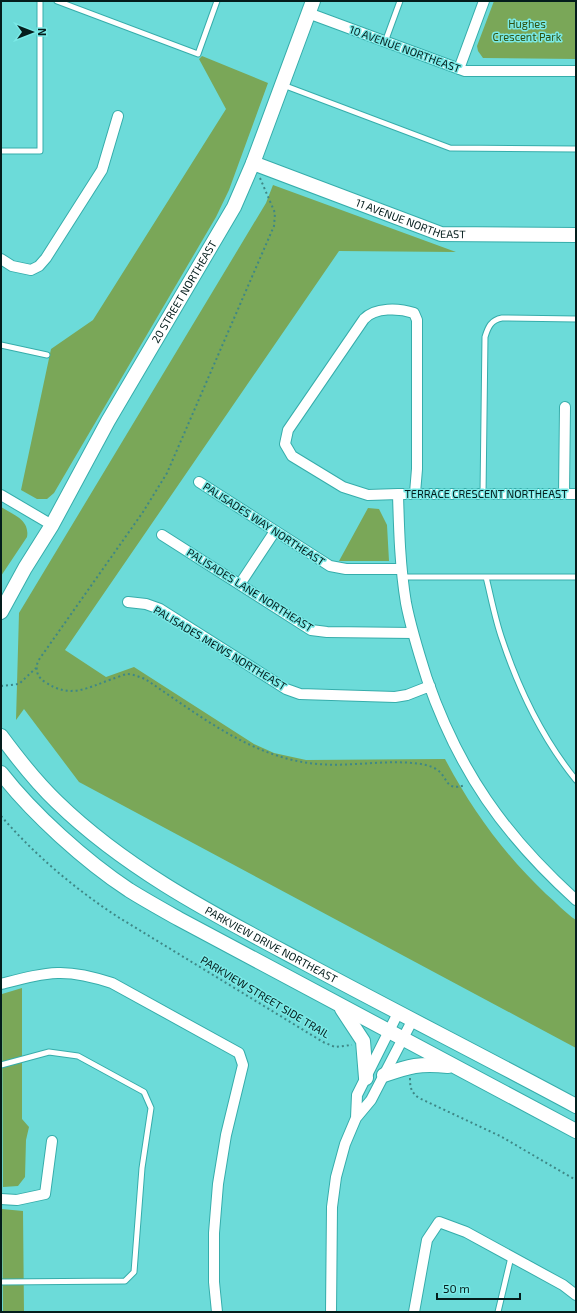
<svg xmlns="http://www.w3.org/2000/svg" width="577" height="1313" font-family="'Exo 2',sans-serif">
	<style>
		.green { fill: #7aa758 }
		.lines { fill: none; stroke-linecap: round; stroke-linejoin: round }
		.lane-casing { stroke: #36adab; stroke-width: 7 }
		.street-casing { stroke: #36adab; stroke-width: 12 }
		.secondary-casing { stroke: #36adab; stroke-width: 16 }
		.path { stroke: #3e8786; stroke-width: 2; stroke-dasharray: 2 3; stroke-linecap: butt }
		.lane { stroke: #fff; stroke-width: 5 }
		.street { stroke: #fff; stroke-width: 10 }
		.secondary { stroke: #fff; stroke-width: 14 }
		.labels { text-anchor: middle; stroke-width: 3; stroke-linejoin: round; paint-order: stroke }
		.park-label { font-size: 11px; fill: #2f510f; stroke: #7ae9e6 }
		.street-label { font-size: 11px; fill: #041d1c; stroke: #7ae9e6 }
	</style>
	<rect width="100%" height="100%" fill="#6cdbd9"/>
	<path class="green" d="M494,1H576V59L483,58L478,51L477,46Z
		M202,56L268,83L229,190L216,217L54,493L47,499H37L21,490L51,349L93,320L226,109L199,59Z
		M273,185L456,252L339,251L65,650L106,677L134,667L254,744L274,753L306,760L445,759C472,810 504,854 546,894C556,902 565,913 576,920V1048L79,782L24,709L16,720L19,613L266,203Z
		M1,507C14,515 30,520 27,537L1,576Z
		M368,508L379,509L387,525L389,561H339Z
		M22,988V1119L29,1127L26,1140L25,1177L18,1186L3,1187L2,994Z
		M2,1209L23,1211L24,1312H3Z"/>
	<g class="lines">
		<defs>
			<path id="lane" d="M57,1L198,54L217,1
				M385,42L400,1
				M283,85L450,148L576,149
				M1,151H40V1
				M1,345L47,355
				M483,494L485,337C488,327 491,320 502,318L576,319
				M402,577H576
				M486,577C491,597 495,619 502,639C519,690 542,738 576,780
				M1,1065L49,1052L78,1056L144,1092L151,1108L142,1168L134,1272L125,1281L1,1282
				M498,1312L511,1257"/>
			<path id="street" d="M308,13L465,71H576
				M459,69L484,1
				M1,259L12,266L31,270L39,266L46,258L102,170L118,116
				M199,482L330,566L346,569H401
				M398,494L368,495L343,487L292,456L285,444L288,430L364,319C375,307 399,308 414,313L417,320V469L415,493
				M564,494L565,407
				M576,494H398C399,530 400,567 406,603C411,629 419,654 427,679C459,771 504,835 576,900
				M1,495L52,525
				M162,535L311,630L327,632L413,633
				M240,584L275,531
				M128,602L146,604L160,609L286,689L300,694L395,697L407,695L430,686
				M1,984C48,972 64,967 112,983L239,1053L243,1065L226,1135L218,1184L214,1233V1282L217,1312
				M356,1118L371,1100L412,1021
				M1,1199L17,1200L45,1194L52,1141
				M331,1312L332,1207L336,1177L345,1144L356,1118L357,1095L398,1013
				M414,1312L427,1240L439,1222L466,1232L563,1285L576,1295"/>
			<g id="secondary">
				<path id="s1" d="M253,163L441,234L576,235"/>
				<path id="s2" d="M1,612L25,568L52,525L108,421L234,207L253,163L313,1"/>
				<path id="s3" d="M1,736C18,759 36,782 57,802C128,871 217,916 303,962C394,1011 485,1057 576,1106"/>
				<path d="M1,773C33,814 85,861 129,890C145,900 163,910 179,919L576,1131"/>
				<path d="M342,1009L363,1041L366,1078"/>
				<path d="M384,1075C409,1066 420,1063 448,1066"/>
			</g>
		</defs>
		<use href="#lane" class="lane-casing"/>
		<use href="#street" class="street-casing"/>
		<use href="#secondary" class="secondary-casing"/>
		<path class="path" d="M260,178L275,213L274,226L167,473L143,512L38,661C35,670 37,677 45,682C70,699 87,688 112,679C116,678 122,675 127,674C133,674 139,677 145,679C198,714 251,758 317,764C352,767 387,759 421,764C426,765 431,766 436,769C449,777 444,792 465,785
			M1,686L19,684L36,668
			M1,816C35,855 75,889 118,917L323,1042L335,1047L352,1045
			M410,1078C410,1088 411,1092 419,1098L500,1136L576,1180"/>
		<use href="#lane" class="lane"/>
		<use href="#street" class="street"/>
		<use href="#secondary" class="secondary"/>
	</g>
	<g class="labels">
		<g class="park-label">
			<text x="527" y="28">Hughes<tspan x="527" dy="13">Crescent Park</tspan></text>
		</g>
		<g class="street-label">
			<text transform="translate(405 49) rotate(20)" y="4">10 AVENUE NORTHEAST</text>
			<text dy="4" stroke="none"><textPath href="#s1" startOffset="168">11 AVENUE NORTHEAST</textPath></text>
			<text dy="4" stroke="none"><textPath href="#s2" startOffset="369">20 STREET NORTHEAST</textPath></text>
			<text x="486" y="498">TERRACE CRESCENT NORTHEAST</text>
			<text transform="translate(264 524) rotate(33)" y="4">PALISADES WAY NORTHEAST</text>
			<text transform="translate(250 590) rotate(32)" y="4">PALISADES LANE NORTHEAST</text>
			<text transform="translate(220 648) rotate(31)" y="4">PALISADES MEWS NORTHEAST</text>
			<text dy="4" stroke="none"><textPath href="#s3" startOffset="345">PARKVIEW DRIVE NORTHEAST</textPath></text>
			<text transform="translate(265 997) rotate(31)" y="4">PARKVIEW STREET SIDE TRAIL</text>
		</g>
	</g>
	<rect width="577" height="1313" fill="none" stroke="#041d1c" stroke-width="4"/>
	<g transform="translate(32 32) rotate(90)" stroke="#7ae9e6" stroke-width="3" paint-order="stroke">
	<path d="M0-3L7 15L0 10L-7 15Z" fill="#041d1c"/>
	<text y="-6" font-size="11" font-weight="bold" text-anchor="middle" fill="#041d1c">N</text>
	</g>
	<path d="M437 1293v6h83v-6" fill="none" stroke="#041d1c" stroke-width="2"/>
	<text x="443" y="1293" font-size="12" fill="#041d1c" stroke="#7ae9e6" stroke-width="3" paint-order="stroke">50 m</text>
</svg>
